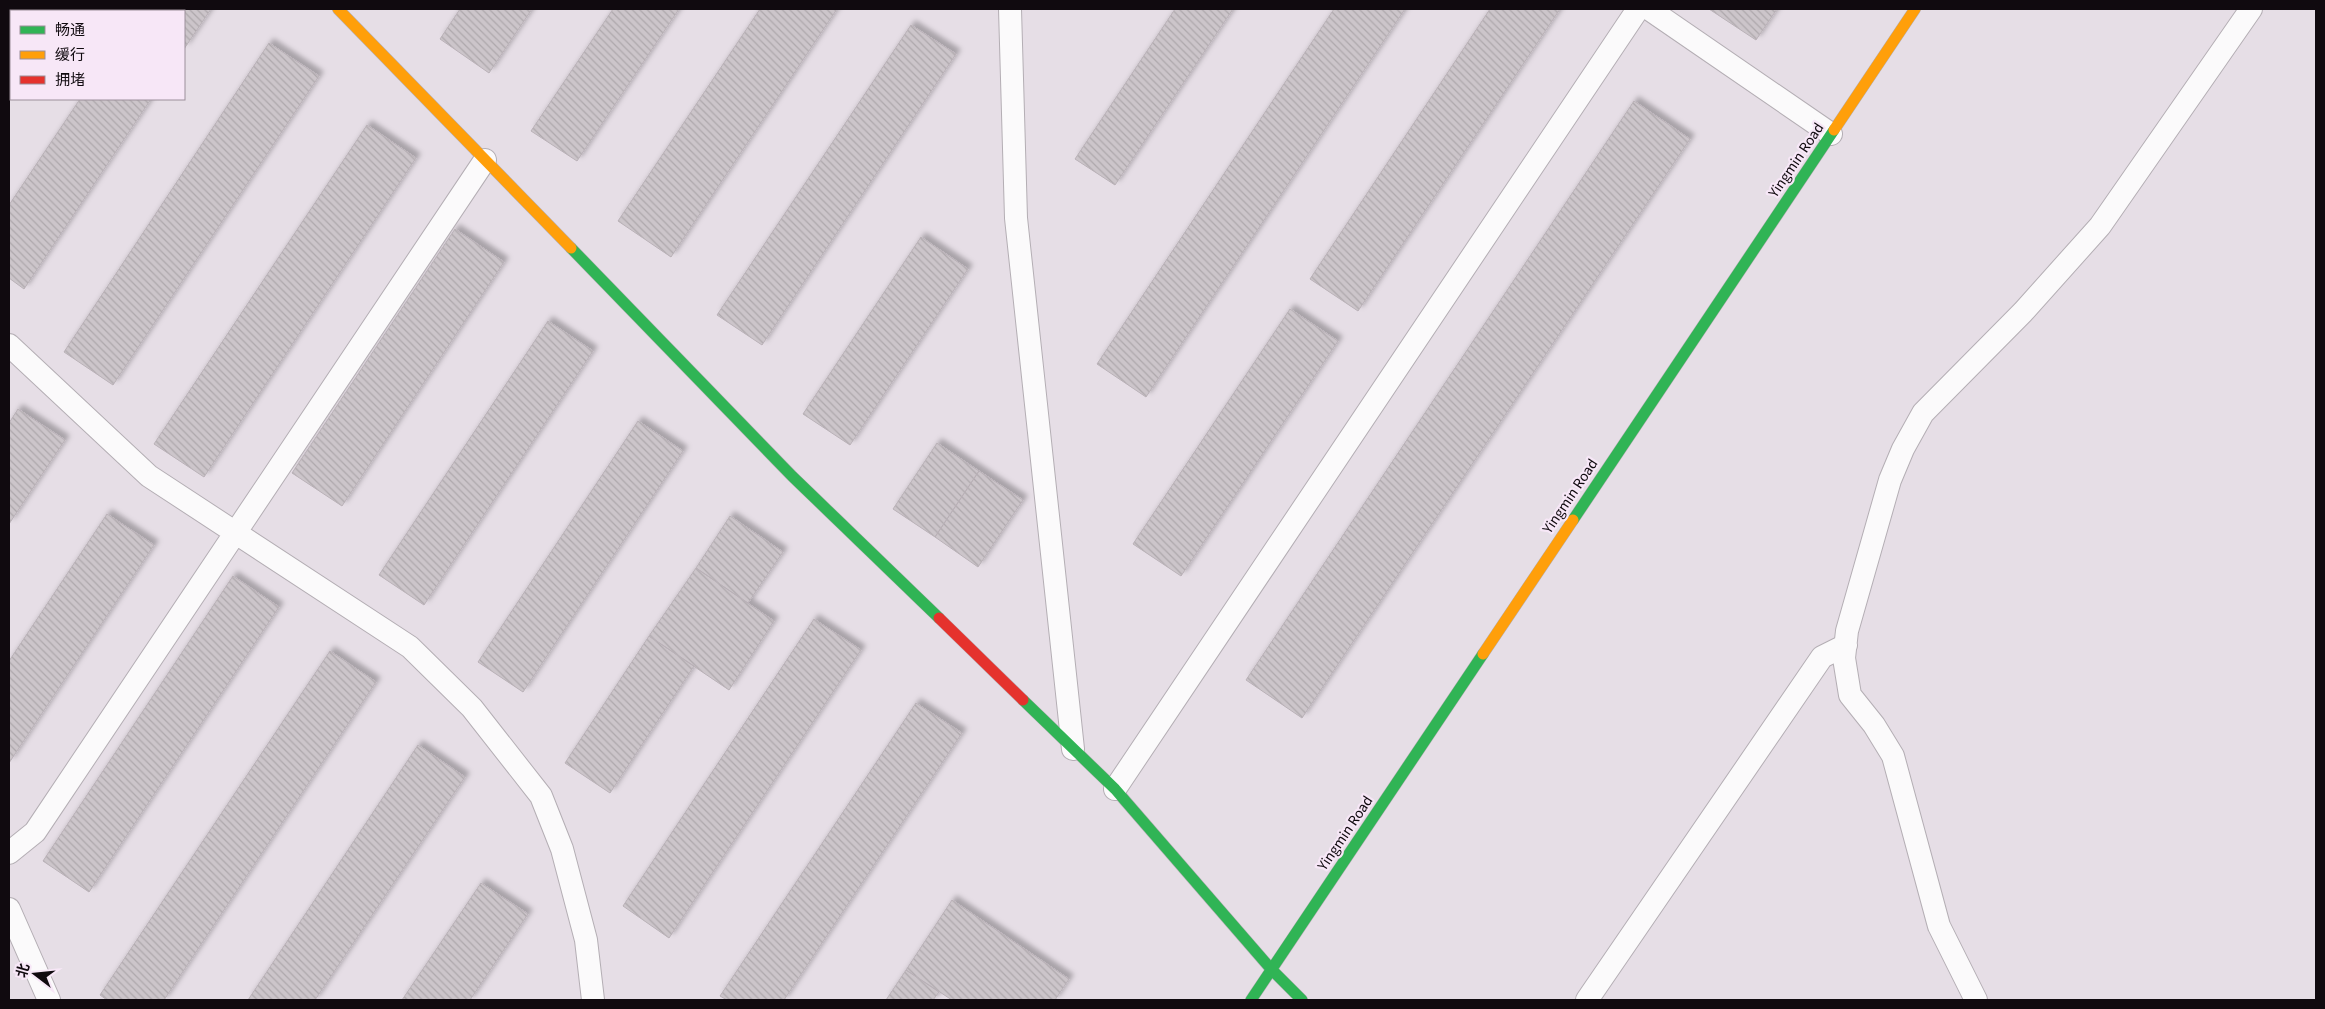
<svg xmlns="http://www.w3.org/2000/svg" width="2325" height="1009" font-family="'Source Sans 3','Noto Sans SC',sans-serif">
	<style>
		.building { fill: url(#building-back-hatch); stroke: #b9b1b7; filter: url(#shadow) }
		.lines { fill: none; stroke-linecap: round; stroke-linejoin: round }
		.lane-casing { stroke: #b4aeb4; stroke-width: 24 }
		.fast-casing { stroke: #b4aeb4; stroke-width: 12 }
		.slow-casing { stroke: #b4aeb4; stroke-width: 12 }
		.jam-casing { stroke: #b4aeb4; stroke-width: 12 }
		.lane { stroke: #fbfafb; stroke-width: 22 }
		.fast { stroke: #30b455; stroke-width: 11 }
		.slow { stroke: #ff9f0a; stroke-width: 11 }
		.jam { stroke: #e5322d; stroke-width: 11 }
		.labels { text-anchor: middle; stroke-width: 4.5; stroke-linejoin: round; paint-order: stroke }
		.street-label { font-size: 15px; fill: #100a0f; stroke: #f7e7f7 }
	</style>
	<defs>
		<pattern id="building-back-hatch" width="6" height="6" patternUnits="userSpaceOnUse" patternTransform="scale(1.25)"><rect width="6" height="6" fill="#ccc5ca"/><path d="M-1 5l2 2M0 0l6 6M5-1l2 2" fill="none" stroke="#aea8ac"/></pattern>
		<filter id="shadow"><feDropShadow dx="4.5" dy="-4.5" stdDeviation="2.5" flood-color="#0004"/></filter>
	</defs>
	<rect width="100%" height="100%" fill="#e6dee6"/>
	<path class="building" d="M9,9H55L53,11H11V74L9,78Z
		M140,9H211L184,49V11H138Z
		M460,9H532L489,73L440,39Z
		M613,9H679L577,161L531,131Z
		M760,9H837L671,257L618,221Z
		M1175,9H1233L1115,185L1075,159Z
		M1334,9H1405L1146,397L1097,364Z
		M1490,9H1560L1358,311L1310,279Z
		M1709,9H1777L1756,40Z
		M911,25L956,54L762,345L717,315Z
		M269,43L319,76L113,385L64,352Z
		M80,99H151L24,289L9,278V205Z
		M1634,101L1690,139L1302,718L1246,680Z
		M367,125L416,158L204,477L154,444Z
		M455,229L504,262L342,506L292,473Z
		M921,237L968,269L850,445L803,414Z
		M1290,309L1338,341L1181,576L1133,544Z
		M548,321L593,351L424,605L379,575Z
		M18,409L65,440L9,524V423Z
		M638,421L683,451L523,692L478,662Z
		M937,443L979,471L935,537L893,509Z
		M979,471L1023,500L978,567L935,537Z
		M107,514L154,545L9,763V661Z
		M730,516L783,552L748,603L696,568Z
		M696,568L774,621L729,690L649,636Z
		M233,576L279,607L89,892L43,861Z
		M814,619L861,650L669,938L623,906Z
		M649,636L694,666L610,793L565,763Z
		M330,651L376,682L164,1000H107L100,995Z
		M916,703L962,733L784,1000H727L720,996Z
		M418,745L465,777L315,1000H248Z
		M481,883L528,914L470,1000H402Z
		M952,900L1069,979L1055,1000H952L906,970Z
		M906,970L939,992L933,1000H886Z"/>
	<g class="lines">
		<defs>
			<path id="lane" d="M1010,9L1016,218L1073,749
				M1649,9L1831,134
				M9,345L149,476L410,647L472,708L541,796L562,849L586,940L593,1000
				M1115,789L1638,9
				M9,853L35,832L485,160
				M9,909L49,1000
				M1587,1000L1822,657L1846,645
				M1976,1000L1939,926L1893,756L1874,725L1850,695L1844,658L1847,631L1890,480L1903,449L1923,413L2023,312L2100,226L2251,9"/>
			<path id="fast" d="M571,248L792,476L939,618
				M1573,520L1834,130
				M1023,700L1115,789L1271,969L1302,1000
				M1251,1000L1483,654"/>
			<path id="slow" d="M338,9L571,248
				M1834,130L1915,9
				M1483,654L1573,520"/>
			<path id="jam" d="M939,618L1023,700"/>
		</defs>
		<use href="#lane" class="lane-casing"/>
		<use href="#fast" class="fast-casing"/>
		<use href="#slow" class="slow-casing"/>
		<use href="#jam" class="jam-casing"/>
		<use href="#lane" class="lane"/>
		<use href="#fast" class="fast"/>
		<use href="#slow" class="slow"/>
		<use href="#jam" class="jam"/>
	</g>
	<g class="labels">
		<g class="street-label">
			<text transform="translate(1796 160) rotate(-56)" y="5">Yingmin Road</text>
			<text transform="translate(1570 496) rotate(-56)" y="5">Yingmin Road</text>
			<text transform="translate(1345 833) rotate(-56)" y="5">Yingmin Road</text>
		</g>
	</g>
	<rect width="2325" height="1009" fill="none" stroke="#100a0f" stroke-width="20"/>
	<rect x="10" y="10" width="175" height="90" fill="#f7e7f7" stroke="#9b8f9a"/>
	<rect x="20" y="26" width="25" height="8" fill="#30b455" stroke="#9b8f9a"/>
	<text x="55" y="35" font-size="15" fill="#100a0f">畅通</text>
	<rect x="20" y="51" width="25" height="8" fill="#ff9f0a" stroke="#9b8f9a"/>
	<text x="55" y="60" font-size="15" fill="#100a0f">缓行</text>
	<rect x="20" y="76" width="25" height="8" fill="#e5322d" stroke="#9b8f9a"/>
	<text x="55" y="85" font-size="15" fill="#100a0f">拥堵</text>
	<g transform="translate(35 974) rotate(286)" stroke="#f7e7f7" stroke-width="4" paint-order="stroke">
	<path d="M0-4L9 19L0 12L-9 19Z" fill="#100a0f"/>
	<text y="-8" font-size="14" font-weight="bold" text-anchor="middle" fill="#100a0f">北</text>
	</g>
</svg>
